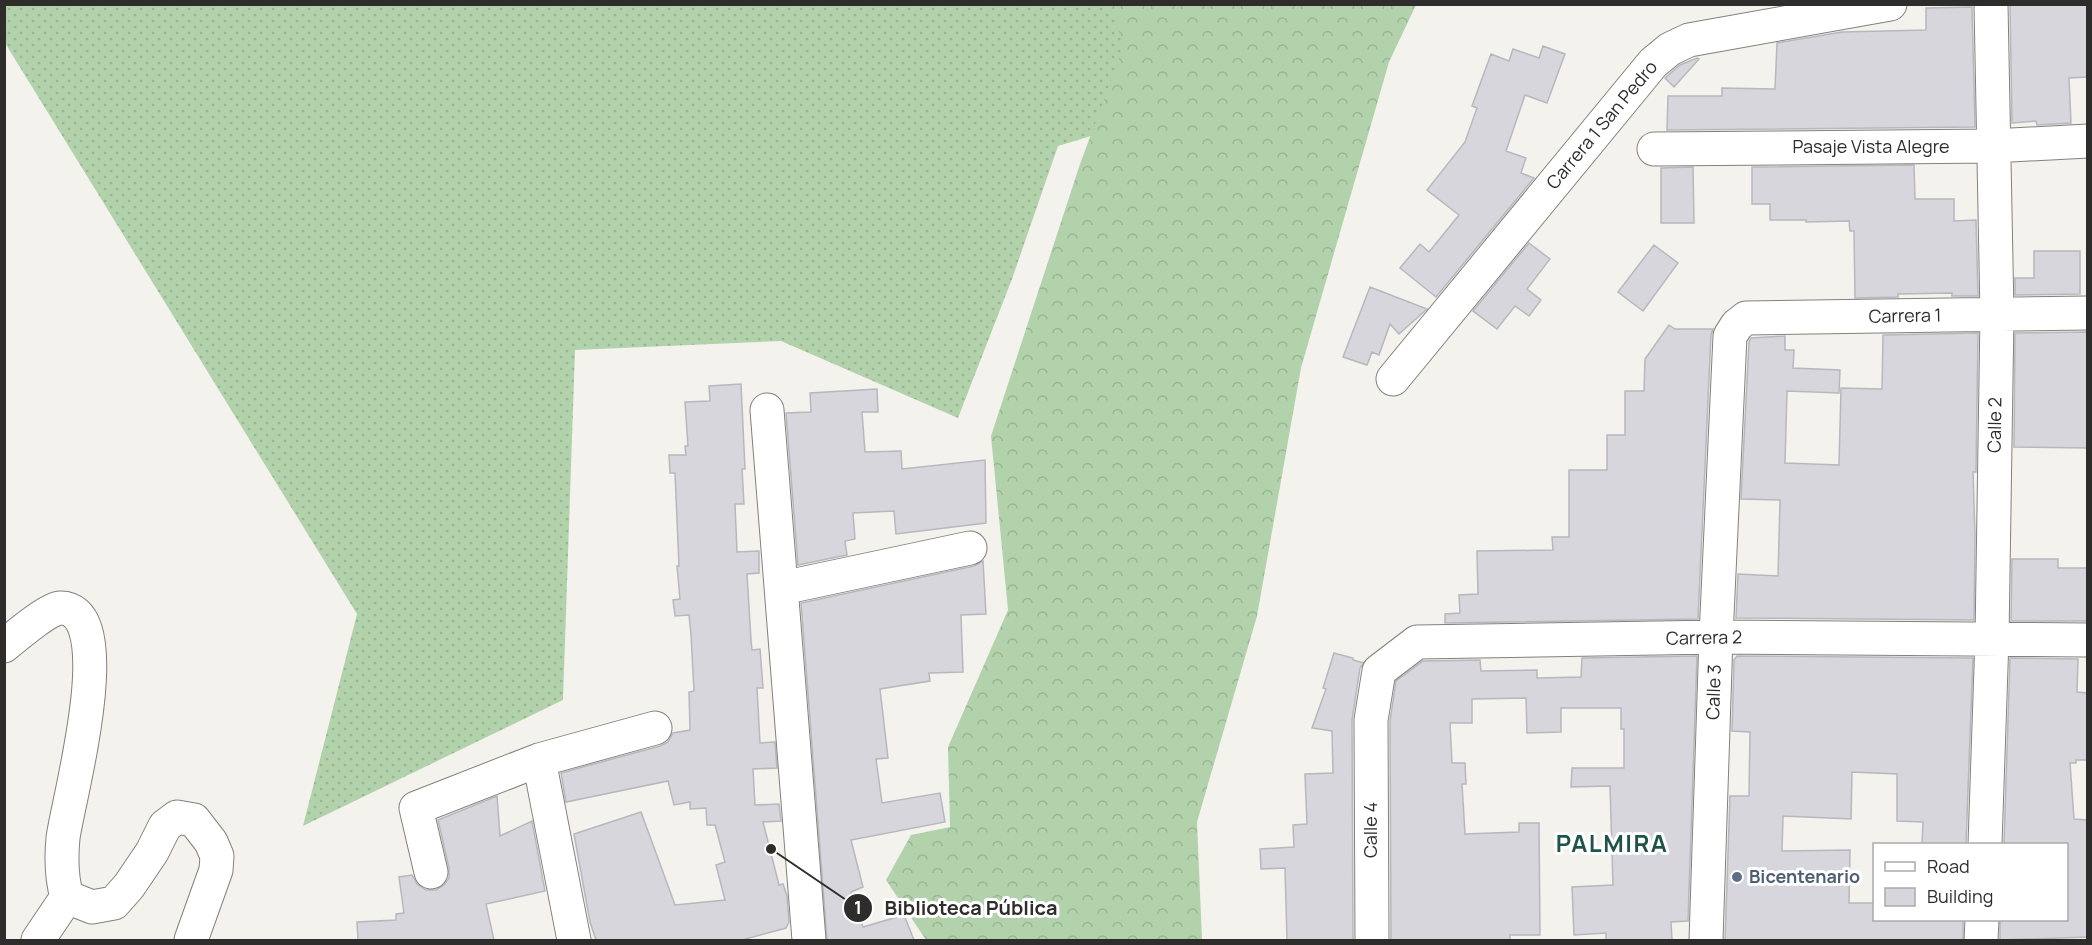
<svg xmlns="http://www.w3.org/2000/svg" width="2092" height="945" font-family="Manrope,sans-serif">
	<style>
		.grass { fill: url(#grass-dots) }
		.forest { fill: url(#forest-crowns) }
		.building { fill: #d7d6dd; stroke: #b8b7bd; stroke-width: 1.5 }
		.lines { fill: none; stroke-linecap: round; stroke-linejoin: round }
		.minor-casing { stroke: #83817b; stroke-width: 35 }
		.minor { stroke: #fff; stroke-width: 33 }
		.service-dot { fill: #5c6f8a; stroke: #fff; stroke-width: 2 }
		.labels { text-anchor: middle; stroke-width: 6; stroke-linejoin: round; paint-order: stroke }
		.street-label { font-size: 18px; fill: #2e2d2b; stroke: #fff }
		.service-label { font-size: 18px; font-weight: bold; fill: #4e5e75; stroke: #fff; text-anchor: start }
		.district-label { font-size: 24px; font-weight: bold; letter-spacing: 1.5px; fill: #1f5549; stroke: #fff }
		.leader { fill: none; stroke: #2e2d2b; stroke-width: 2 }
		.callout-dot { fill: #2e2d2b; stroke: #fff; stroke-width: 2 }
		.mark-label { font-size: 18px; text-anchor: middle; font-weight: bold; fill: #fff }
		.callout-label { font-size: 20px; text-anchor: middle; font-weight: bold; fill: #2e2d2b; stroke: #fff; stroke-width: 6; stroke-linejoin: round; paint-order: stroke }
	</style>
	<defs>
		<pattern id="grass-dots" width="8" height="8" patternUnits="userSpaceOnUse" patternTransform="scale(1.5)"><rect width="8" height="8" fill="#b2d2ac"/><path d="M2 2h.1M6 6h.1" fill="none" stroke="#99b594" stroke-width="1.8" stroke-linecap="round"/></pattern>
		<pattern id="forest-crowns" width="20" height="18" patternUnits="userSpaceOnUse" patternTransform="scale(1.5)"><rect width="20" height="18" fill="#b2d2ac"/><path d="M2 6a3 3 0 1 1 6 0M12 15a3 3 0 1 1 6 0" fill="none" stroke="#99b594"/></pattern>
	</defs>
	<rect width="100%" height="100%" fill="#f4f2ec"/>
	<path class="grass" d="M5,4L1409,5L1387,47L1058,146L1012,279L958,418L781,341L575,350L563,700L303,826L357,614L5,43Z"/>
	<path class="forest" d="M1110,5H1416L1389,62L1301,368L1257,616L1197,822L1202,940H926L886,880L911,835L950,827L948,747L1008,610L991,436L1080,164L1124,46Z"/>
	<path class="building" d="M2010,4H2088V77L2069,78L2071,123L2037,125L2036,121L2012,123Z
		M1972,7L1975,127L1667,130L1668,96H1722V88L1775,89L1777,43L1842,32L1926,30V8Z
		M1543,46L1565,54L1547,103L1525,95L1506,151L1526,158L1521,173L1534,178L1436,297L1400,268L1420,244L1429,252L1459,215L1427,190L1465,142L1477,108L1472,106L1491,54L1509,61L1513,49L1539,58Z
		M1697,58L1699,59L1674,87L1665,78L1680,65Z
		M1914,165L1915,199H1954V221L1976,220L1978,296H1952V293L1898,294V297L1855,298L1854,231H1850L1849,221L1806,222V220H1770V204H1752V167Z
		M1693,167L1694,223H1661V168Z
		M1529,243L1550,259L1527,289L1541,300L1529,316L1515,306L1497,329L1473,311Z
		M1654,245L1678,263L1643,311L1618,292Z
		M2034,251H2080V294L2015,295V278H2034Z
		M1370,287L1427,309L1399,334L1390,324L1379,355L1372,352L1367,365L1343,357Z
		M1669,325L1675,329H1713L1711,335L1698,619L1445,623V614L1460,613L1459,595L1478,594L1477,551L1553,550L1552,537H1569V470H1607V435H1625V391H1644L1645,359Z
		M2088,332V448L2014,447L2015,333Z
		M1978,333L1976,472H1973L1975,536L1974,620L1736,618L1738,574L1778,576L1780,500L1741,499L1749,342L1751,338L1785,336V350H1794L1793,368L1840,370L1839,393L1787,391L1785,463L1839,465L1841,388L1882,389L1883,335Z
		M741,384L745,469H742L744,504H735L737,552L759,551V573L747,574L751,640L752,650L760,649L763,688H757L760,743L775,742L777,768L753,769L755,805L779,804L781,821L763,822L779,885L783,884L787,896L789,922L786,928L742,940H596L590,922L574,834L641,812L675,905L725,900L716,865L725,862L715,825H707L706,808L690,809V802L674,805L668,781L566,802L561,773L660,746L668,742L673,733L690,730L689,692L694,691L691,634L689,615L675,616L673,600L680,599L677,566H679L675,473H670L669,455H686L685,446H688L685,402L710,401L709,386Z
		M877,389L878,412H862L865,452L901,451L902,469L985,460L986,523L896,534L894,511L853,513L855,539L845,541L847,555L798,565L786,413L811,412L810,393Z
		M2012,559H2058V568H2088V621H2011Z
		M983,561L986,614L961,615L963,672L929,673L930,681L880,689L888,758L876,759L882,803L940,793L945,822L851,840L863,887L851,892L863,927L904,915L914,940H827L801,603L974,566Z
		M1334,653L1353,658V660L1364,663L1360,668L1352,720L1353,940H1287L1285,868L1261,869L1260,849L1294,847L1293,825L1307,824L1305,774L1333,773L1332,731L1312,728L1326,689L1323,688Z
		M1697,656L1688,921L1671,922L1672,940H1606V933L1574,935L1572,887L1613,885L1610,786L1571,787L1572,768H1624V729H1621V708H1561V732L1527,733L1526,698L1472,699V723H1450L1452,763H1465L1466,784H1462L1465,834L1519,832V823H1539L1540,935H1510V940H1391L1390,721L1396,681L1423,661L1480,660L1481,671L1537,670V678L1581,677L1582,658Z
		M1737,656L1973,658L1966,844H1922L1923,822L1897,821V774L1852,772L1851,819L1783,816L1782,851L1850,850L1849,903H1875V920H1963V940H1725L1730,796H1749L1750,732L1732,731L1734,660Z
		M2010,658L2078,659L2077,692L2088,693V760H2076V763H2070L2074,819L2088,820V937L2000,940V920H2067V844H2004Z
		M497,796L500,836L532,821L545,891L486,904L494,940H358L357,922L396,920V914L404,913L399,877L412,875L417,884L426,890H436L444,885L449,878V868L438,820Z"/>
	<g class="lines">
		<defs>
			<path id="minor" d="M1654,149L1993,146L2088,141
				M1393,379L1653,63L1670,49L1689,40L1890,4
				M767,410L809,940
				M782,588L970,548
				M4,646C15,637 49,608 60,608C123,607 67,804 63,838C61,859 61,877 67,897L92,907L114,903L129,886L152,852L165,826L177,817L194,820L211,842L217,856L216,870L191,940
				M539,760L574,940
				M1985,844L1992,638L1997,314L1991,4
				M431,872L416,808L539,760L655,728
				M38,940L67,897
				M1372,940L1371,720L1379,671L1417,642L1716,637L2088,640
				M1706,940L1716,637L1730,336L1737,325L1746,318L2088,313
				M1981,940L1982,920"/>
		</defs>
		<use href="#minor" class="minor-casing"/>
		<use href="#minor" class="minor"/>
	</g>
	<circle class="service-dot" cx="1737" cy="877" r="6"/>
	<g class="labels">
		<g class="street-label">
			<text transform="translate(1602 125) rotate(-50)" y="6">Carrera 1 San Pedro</text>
			<text x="1871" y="153">Pasaje Vista Alegre</text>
			<text transform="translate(1905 316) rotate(-1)" y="6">Carrera 1</text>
			<text transform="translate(1995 425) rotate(-89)" y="6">Calle 2</text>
			<text transform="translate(1704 638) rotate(-1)" y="6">Carrera 2</text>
			<text transform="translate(1714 692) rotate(-88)" y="6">Calle 3</text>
			<text transform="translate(1371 830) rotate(-90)" y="6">Calle 4</text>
		</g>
		<g class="service-label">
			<text x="1749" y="883">Bicentenario</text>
		</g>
		<g class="district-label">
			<text x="1612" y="852">PALMIRA</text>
		</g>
	</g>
	<path class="leader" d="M771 849L858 908"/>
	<g class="callout-dot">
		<circle cx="771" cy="849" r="6"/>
		<circle cx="858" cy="908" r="15"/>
	</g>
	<g class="mark-label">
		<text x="858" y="914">1</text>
	</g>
	<g class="callout-label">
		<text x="971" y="915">Biblioteca Pública</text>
	</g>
	<rect width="2092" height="945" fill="none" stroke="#2e2d2b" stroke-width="12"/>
	<rect x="1873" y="843" width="195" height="78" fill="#ffffff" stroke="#ababaa" stroke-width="1.5"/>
	<rect x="1885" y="862" width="30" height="9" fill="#ffffff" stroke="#ababaa" stroke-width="1.5"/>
	<text x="1927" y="873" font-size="18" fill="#2e2d2b">Road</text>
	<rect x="1885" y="888" width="30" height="18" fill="#d7d6dd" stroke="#ababaa" stroke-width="1.5"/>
	<text x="1927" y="903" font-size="18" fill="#2e2d2b">Building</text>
</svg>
